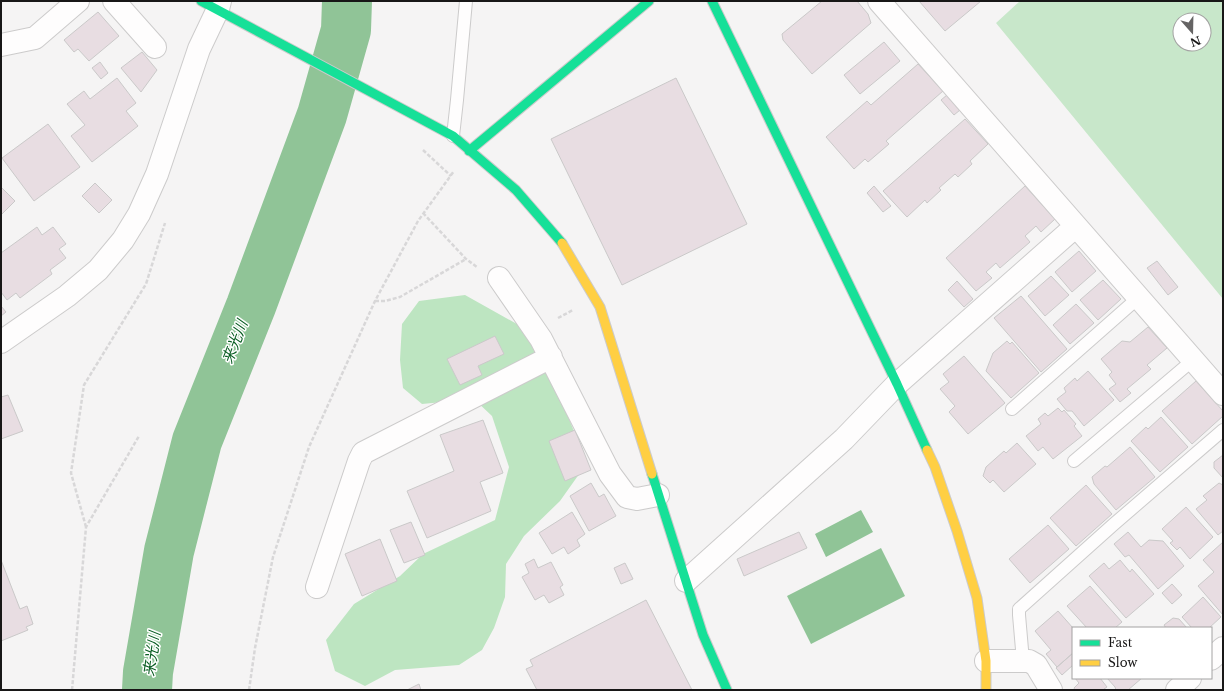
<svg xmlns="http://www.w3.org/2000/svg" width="1224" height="691" font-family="'Libre Baskerville','Noto Sans JP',serif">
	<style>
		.green { fill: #c8e7ca; fill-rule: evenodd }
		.forest { fill: #bde5c1 }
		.water { fill: #90c497 }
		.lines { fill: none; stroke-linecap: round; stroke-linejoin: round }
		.river { stroke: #90c497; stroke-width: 50 }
		.building { fill: #e8dde2; stroke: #cac9c9 }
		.lane-casing { stroke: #cccbcb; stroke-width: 14 }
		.street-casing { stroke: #cccbcb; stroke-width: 24 }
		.fast-casing { stroke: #cccbcb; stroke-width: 11 }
		.slow-casing { stroke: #cccbcb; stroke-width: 11 }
		.path { stroke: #d8d7d8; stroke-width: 2.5; stroke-dasharray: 4 2; stroke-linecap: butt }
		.lane { stroke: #fefdfd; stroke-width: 12 }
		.street { stroke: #fefdfd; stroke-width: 22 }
		.fast { stroke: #16e098; stroke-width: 9 }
		.slow { stroke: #ffcf43; stroke-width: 9 }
		.labels { text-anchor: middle; stroke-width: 3; stroke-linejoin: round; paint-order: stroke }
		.water-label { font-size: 15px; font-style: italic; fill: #075c20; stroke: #fff }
	</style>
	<rect width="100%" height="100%" fill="#f5f4f4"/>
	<path class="green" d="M1020,1H1223V299L996,23ZM1180,20H1204V44H1180Z"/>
	<path class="forest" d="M465,295L524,328L562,402L587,463L560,501L524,536L506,564L505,597L494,628L482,650L459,665L395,670L365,686L335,671L326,640L354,604L400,576L423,554L495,520L509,467L492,416L474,399L422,404L403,388L400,360L402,324L419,301Z"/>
	<path class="water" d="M861,510L873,532L826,557L815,534Z
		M881,548L905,596L811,644L787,596Z"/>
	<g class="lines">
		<path class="river" d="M147,690L148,672L169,551L197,441L251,306L322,115L346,30L347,1"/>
	</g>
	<path class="building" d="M822,1H857L868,14L871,23L812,74L783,40L782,34Z
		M919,1H981L945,31Z
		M98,12L119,36L89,61L78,49L74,52L64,40Z
		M884,42L900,61L860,94L844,75Z
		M142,52L157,70L141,92L121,68Z
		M100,62L108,73L101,79L92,68Z
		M918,64L943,91L886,141L889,144L868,162L865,159L854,169L826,137L867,101L871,105Z
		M117,78L136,103L126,111L138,126L92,162L71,136L85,125L67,104L84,91L90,99Z
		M676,78L747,224L622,285L551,139Z
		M947,95L960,110L954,115L941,100Z
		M965,119L988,144L970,161L972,164L958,177L955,174L939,188L941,190L927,203L925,200L907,217L883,191Z
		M48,124L80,167L34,201L2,158Z
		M95,183L112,200L99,213L82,196Z
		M874,186L891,206L883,212L867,193Z
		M1025,186L1055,219L1041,232L1036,226L1025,236L1030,242L1000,268L996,263L986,272L992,278L976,291L946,258Z
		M1,187L15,201L1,215Z
		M37,227L42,235L53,227L66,244L59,249L66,258L50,270L52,274L20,298L16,293L7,300L1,292V253Z
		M1079,251L1096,271L1072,292L1055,272Z
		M1157,261L1178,287L1168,295L1147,268Z
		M1051,276L1069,295L1045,316L1028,296Z
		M1103,280L1121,299L1098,320L1080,300Z
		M957,281L973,299L964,307L948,290Z
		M1021,296L1067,349L1041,372L994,318Z
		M1076,304L1094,323L1070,344L1053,325Z
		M1,306L6,312L1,316Z
		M1148,327L1167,348L1147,365L1151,369L1127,389L1131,393L1120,402L1109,389L1116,384L1109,375L1112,372L1101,359L1122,341L1130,342Z
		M495,336L504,354L478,366L482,375L460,385L447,359Z
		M1007,341L1010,344L1012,342L1039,373L1011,398L986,371L993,353Z
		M964,356L1005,403L968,434L949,412L955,406L940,389L949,382L943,374Z
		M1088,371L1114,400L1084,426L1072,411H1067L1057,399L1066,392L1064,388L1075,378L1077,381Z
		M1196,381L1223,411V416L1192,444L1162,411Z
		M8,395L23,431L1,439V397Z
		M1058,408L1062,412L1064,410L1076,424L1074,426L1082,436L1053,459L1043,447L1038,451L1026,436L1041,424L1038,419L1045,413L1048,416Z
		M1161,417L1188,447L1160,472L1131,441L1146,427L1148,429Z
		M483,420L503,473L480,482L491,511L427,538L407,491L454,471L440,435Z
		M575,430L591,470L565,481L549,441Z
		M1017,443L1036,464L1004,492L993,480L990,483L983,476L986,467L1004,451L1006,453Z
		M1130,447L1155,477L1116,510L1094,484L1092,477L1105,466L1107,467Z
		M1223,455V478L1214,468V462Z
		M591,483L599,497L604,494L616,516L589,531L570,496Z
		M1219,483L1223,485V531L1218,535L1196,509L1207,500L1203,496Z
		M1086,485L1112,514L1076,546L1050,518Z
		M1186,507L1213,537L1190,559L1180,547L1177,550L1170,543L1173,541L1162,529Z
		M572,512L585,534L577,540L580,546L568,554L564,547L552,554L539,533Z
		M411,522L425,555L404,563L390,530Z
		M1048,525L1069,549L1030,583L1009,559Z
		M799,532L807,548L744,576L737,559Z
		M1128,532L1141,547L1149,540L1163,541L1184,566L1158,589L1129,555L1125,557L1114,544Z
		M380,539L397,581L362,596L345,554Z
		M1223,542V615L1198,586L1214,572L1203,560Z
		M534,559L538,568L551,562L563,585L560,587L564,595L549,603L544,595L535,600L522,577L529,573L525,564Z
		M1,560L20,609L27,606L33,624L26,627L28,630L1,641Z
		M1120,560L1130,572L1132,569L1154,594L1126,618L1089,576L1104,563L1109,569Z
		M625,563L633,579L621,584L614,568Z
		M1172,584L1182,595L1172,604L1162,593Z
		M1090,586L1122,622L1115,628H1087L1067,606Z
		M1203,597L1221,617L1209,628H1192L1182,617Z
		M646,600L692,690H537L526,669L533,666L530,660Z
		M1058,611L1073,628V653L1057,667L1046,654L1051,650L1035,631Z
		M1173,618L1179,619L1187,628H1166L1164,625Z
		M1073,653V665L1062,675L1056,668Z
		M1075,678H1100L1107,687L1104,689L1105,690H1075L1074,688L1079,683Z
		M1107,678H1142L1128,690H1116L1115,687Z
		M419,684L421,690H407Z"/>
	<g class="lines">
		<defs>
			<path id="lane" d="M453,136L457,100L466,1
				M1012,409L1138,298
				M1074,461L1193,360
				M1023,661L1019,615V609L1114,524L1223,430"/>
			<path id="street" d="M114,1L155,47
				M879,1L1223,394
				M1,45L35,38L78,1
				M499,278L541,339L610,474L627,497L637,499L658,495
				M1,342L67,296L98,270L123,240L139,214L157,174L199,49L218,9L220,1
				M686,581L844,439L897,384L1076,226
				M317,587L359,461L363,453L551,357
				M1211,659L1223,648
				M986,661H1029L1036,665L1051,690
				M1177,690L1190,678"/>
			<path id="fast" d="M201,1L453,136L516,190L562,243
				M712,1L897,384L927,450
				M469,151L649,1
				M652,474L703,635L727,690"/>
			<path id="slow" d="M562,243L600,307L652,474
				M927,450L935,467L957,531L977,598L986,661V690"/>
		</defs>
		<use href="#lane" class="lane-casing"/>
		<use href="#street" class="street-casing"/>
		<use href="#fast" class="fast-casing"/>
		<use href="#slow" class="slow-casing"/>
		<path class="path" d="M423,150L451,176
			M423,213L466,259L477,267
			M375,301H385L400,297L466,259
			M558,318L573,310
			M86,527L71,473L84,385L146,284L165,223
			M72,690L86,527L139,436
			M249,690L255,648L273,557L309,447L375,301L418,221L454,171"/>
		<use href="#lane" class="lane"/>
		<use href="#street" class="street"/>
		<use href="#fast" class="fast"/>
		<use href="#slow" class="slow"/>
	</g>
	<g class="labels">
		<g class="water-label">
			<text transform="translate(235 342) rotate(-69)" y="5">来光川</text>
			<text transform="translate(152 654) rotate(-82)" y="5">来光川</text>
		</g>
	</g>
	<rect width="1224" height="691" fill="none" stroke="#181717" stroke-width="4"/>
	<rect x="1072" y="627" width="140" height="52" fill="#ffffff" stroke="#a3a2a2"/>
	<rect x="1080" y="640" width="20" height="6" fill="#16e098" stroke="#a3a2a2"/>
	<text x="1108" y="647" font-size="12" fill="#181717">Fast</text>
	<rect x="1080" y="660" width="20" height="6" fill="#ffcf43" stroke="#a3a2a2"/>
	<text x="1108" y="667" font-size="12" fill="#181717">Slow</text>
	<g transform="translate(1192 32) rotate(160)"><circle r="19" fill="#ffffff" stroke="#a3a2a2"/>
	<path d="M0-3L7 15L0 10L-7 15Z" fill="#656464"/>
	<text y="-6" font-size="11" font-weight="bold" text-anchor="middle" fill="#181717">N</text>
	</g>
</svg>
